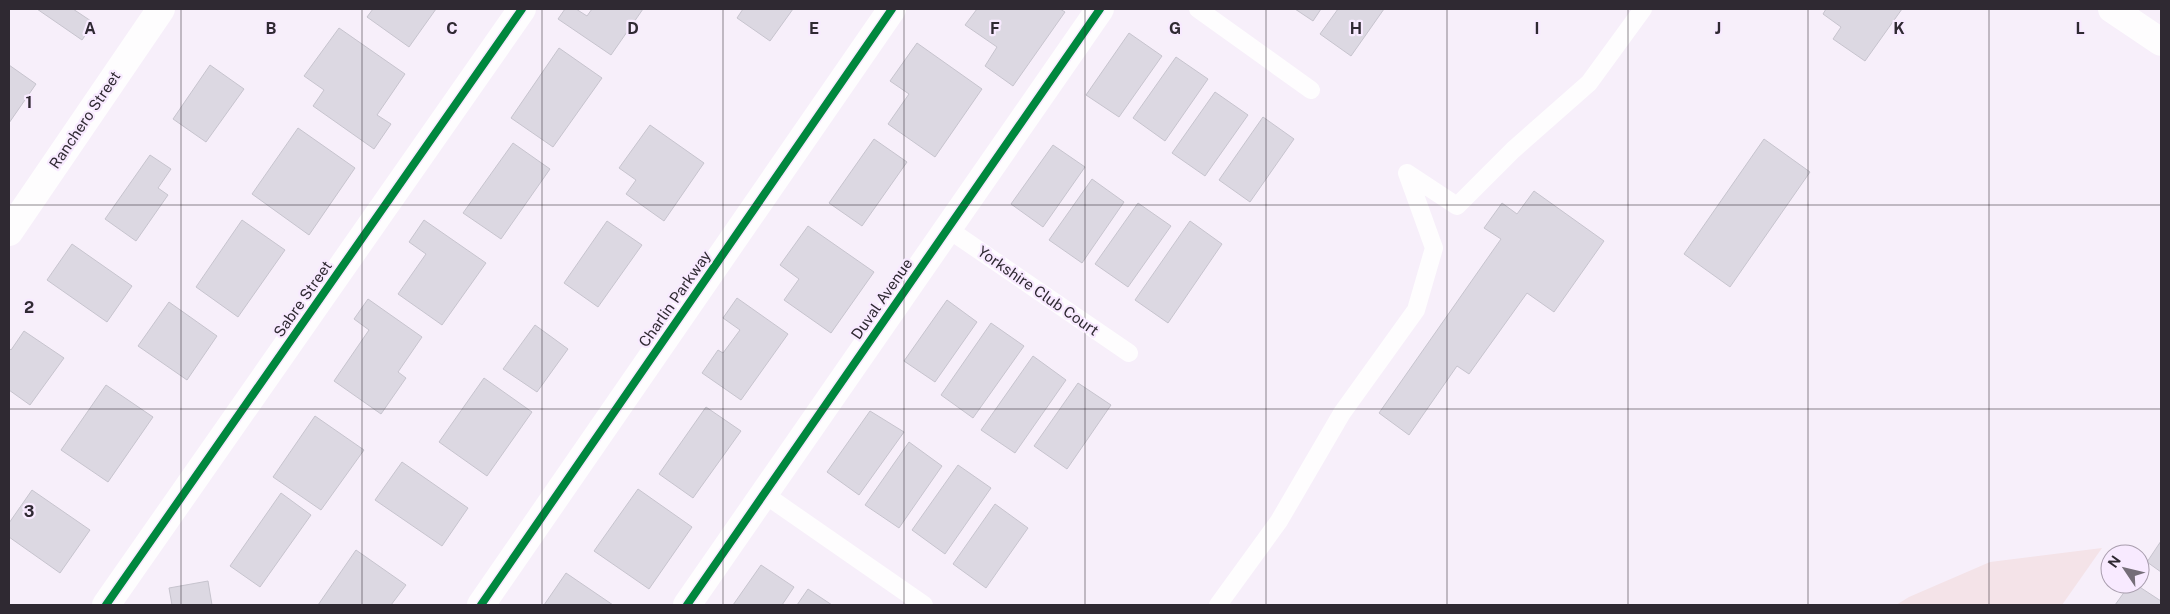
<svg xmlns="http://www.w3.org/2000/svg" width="2170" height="614" font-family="'Public Sans',sans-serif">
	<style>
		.green { fill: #f4e3e8 }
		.building { fill: #dcd8e2; stroke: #c7c4ce }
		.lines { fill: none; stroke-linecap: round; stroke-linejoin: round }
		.service { stroke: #fefdfe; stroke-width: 18 }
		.minor { stroke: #fefdfe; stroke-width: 28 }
		.secondary { stroke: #fefdfe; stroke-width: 28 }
		.cycleway-casing { stroke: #f8eaff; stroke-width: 11 }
		.cycleway { stroke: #00873e; stroke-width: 8 }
		.grid { fill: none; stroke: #2f2932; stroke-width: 1; stroke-opacity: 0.55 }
		.labels { text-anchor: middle; stroke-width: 4.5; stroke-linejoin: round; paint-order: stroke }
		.street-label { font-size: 15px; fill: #2f2932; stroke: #f8eaff }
		.grid-label { font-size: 16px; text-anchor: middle; font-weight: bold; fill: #2f2932; stroke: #f8eaff; stroke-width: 4.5; stroke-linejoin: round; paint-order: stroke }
	</style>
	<rect width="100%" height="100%" fill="#f7effa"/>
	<path class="green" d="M2102,548L2062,605H1896L1909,597L1990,562Z"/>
	<path class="building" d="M37,9H73L94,23L82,40Z
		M373,9H436L409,47L367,17Z
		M565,9H576L587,16L592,9H643L611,55L558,19Z
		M743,9H793L770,41L737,18Z
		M977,9H1060L1065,12L1013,86L985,66L997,47L965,25Z
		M1295,9H1321L1313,21Z
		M1338,9H1384L1351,56L1320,34Z
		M1826,9H1902L1865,61L1833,39L1841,27L1823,14Z
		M339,28L405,74L377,115L391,124L374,149L313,106L324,90L304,76Z
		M1129,33L1162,56L1119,117L1086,95Z
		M917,43L982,89L935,157L888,124L909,94L890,81Z
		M559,48L602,78L553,147L511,118Z
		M1176,57L1208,79L1165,141L1133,118Z
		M9,65L36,84L9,123Z
		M210,65L244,89L206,142L173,119Z
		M1215,92L1248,115L1205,176L1172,153Z
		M1263,117L1294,139L1250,202L1219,180Z
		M650,125L704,163L664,221L626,194L636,180L619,168Z
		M298,128L355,168L309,235L252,194Z
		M874,139L907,162L862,226L829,203Z
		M1764,139L1810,172L1730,287L1684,254Z
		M513,143L550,169L501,239L463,213Z
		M1053,145L1085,167L1043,227L1011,204Z
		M150,155L171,169L158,188L168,195L136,241L105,219Z
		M1092,179L1124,202L1082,263L1049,240Z
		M1534,191L1604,241L1554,312L1527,293L1469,374L1457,366L1409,435L1379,413L1501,239L1484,228L1502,203L1517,214Z
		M1138,203L1171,226L1128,287L1095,264Z
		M242,220L285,250L238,317L196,287Z
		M424,220L486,263L442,325L398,294L426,254L409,242Z
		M607,221L642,245L598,307L564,283Z
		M1190,221L1222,244L1168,323L1135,300Z
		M808,226L874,272L831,333L784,300L799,279L780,265Z
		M72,244L132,286L107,322L47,280Z
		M737,298L788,334L741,400L702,373L718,350L723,353L740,330L723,318Z
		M368,299L422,337L398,372L406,378L381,414L334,381L369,330L354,319Z
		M947,300L977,322L935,382L904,361Z
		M169,302L217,336L187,380L138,346Z
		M991,323L1024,346L973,418L941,395Z
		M535,325L568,349L537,392L503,369Z
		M24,331L64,358L30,405L9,390V348L11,350Z
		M1033,356L1066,380L1015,453L981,430Z
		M484,378L532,412L487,476L439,442Z
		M1078,383L1111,405L1067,469L1034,446Z
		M106,385L153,417L108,482L61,450Z
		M706,407L741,431L693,498L659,474Z
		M870,411L904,432L859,495L827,472Z
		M315,416L364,450L321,510L273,477Z
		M909,442L942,466L899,528L865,505Z
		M402,462L468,508L442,546L375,500Z
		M958,465L991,488L945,554L912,530Z
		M638,489L692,527L649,589L594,551Z
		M32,490L90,530L60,573L9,537V523Z
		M281,493L311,515L260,587L230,566Z
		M995,504L1028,528L986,588L953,564Z
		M2161,541V572L2147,562Z
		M356,550L406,585L391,605H318Z
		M761,565L794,587L782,605H733Z
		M566,573L613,605H544Z
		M208,581L212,605H172L169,588Z
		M2130,584H2135L2161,601V605H2115Z
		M808,589L832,605H797Z"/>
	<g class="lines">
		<path class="service" d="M1198,9L1311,90
			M1407,173L1457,206L1513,150L1589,83L1643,9
			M948,229L1129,353
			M764,494L924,605
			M1218,605L1279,521L1342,413L1416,310L1434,248L1407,173"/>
		<path class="minor" d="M9,232L161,9
			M106,605L522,9
			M481,605L892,9
			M687,605L1100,9"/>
		<path class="secondary" d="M2112,9L2161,42"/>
		<defs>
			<path id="cycleway" d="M106,605L522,9
				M481,605L892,9
				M687,605L1100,9"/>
		</defs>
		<use href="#cycleway" class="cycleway-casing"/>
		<use href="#cycleway" class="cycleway"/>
	</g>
	<path class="grid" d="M181,9V605M362,9V605M542,9V605M723,9V605M904,9V605M1085,9V605M1266,9V605M1447,9V605M1628,9V605M1808,9V605M1989,9V605M9,205H2161M9,409H2161"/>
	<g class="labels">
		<g class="street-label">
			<text transform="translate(85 120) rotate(-56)" y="5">Ranchero Street</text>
			<text transform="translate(1038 291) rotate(35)" y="5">Yorkshire Club Court</text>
			<text transform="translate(303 299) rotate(-55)" y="5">Sabre Street</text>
			<text transform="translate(675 299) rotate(-55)" y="5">Charlin Parkway</text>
			<text transform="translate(882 299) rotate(-55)" y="5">Duval Avenue</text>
		</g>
	</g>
	<g class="grid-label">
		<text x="90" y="34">A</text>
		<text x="271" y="34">B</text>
		<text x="452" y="34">C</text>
		<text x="633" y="34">D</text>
		<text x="814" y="34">E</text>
		<text x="995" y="34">F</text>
		<text x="1175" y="34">G</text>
		<text x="1356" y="34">H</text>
		<text x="1537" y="34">I</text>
		<text x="1718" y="34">J</text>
		<text x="1899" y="34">K</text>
		<text x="2080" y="34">L</text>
		<text x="29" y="108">1</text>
		<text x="29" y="313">2</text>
		<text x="29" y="517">3</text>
	</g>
	<rect width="2170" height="614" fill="none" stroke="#2f2932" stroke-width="20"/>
	<g transform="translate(2125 569) rotate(305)"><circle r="24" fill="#f8eaff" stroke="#a89dad"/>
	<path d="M0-4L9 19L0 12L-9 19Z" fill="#756e78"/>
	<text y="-8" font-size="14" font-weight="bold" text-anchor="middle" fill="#2f2932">N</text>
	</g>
</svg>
